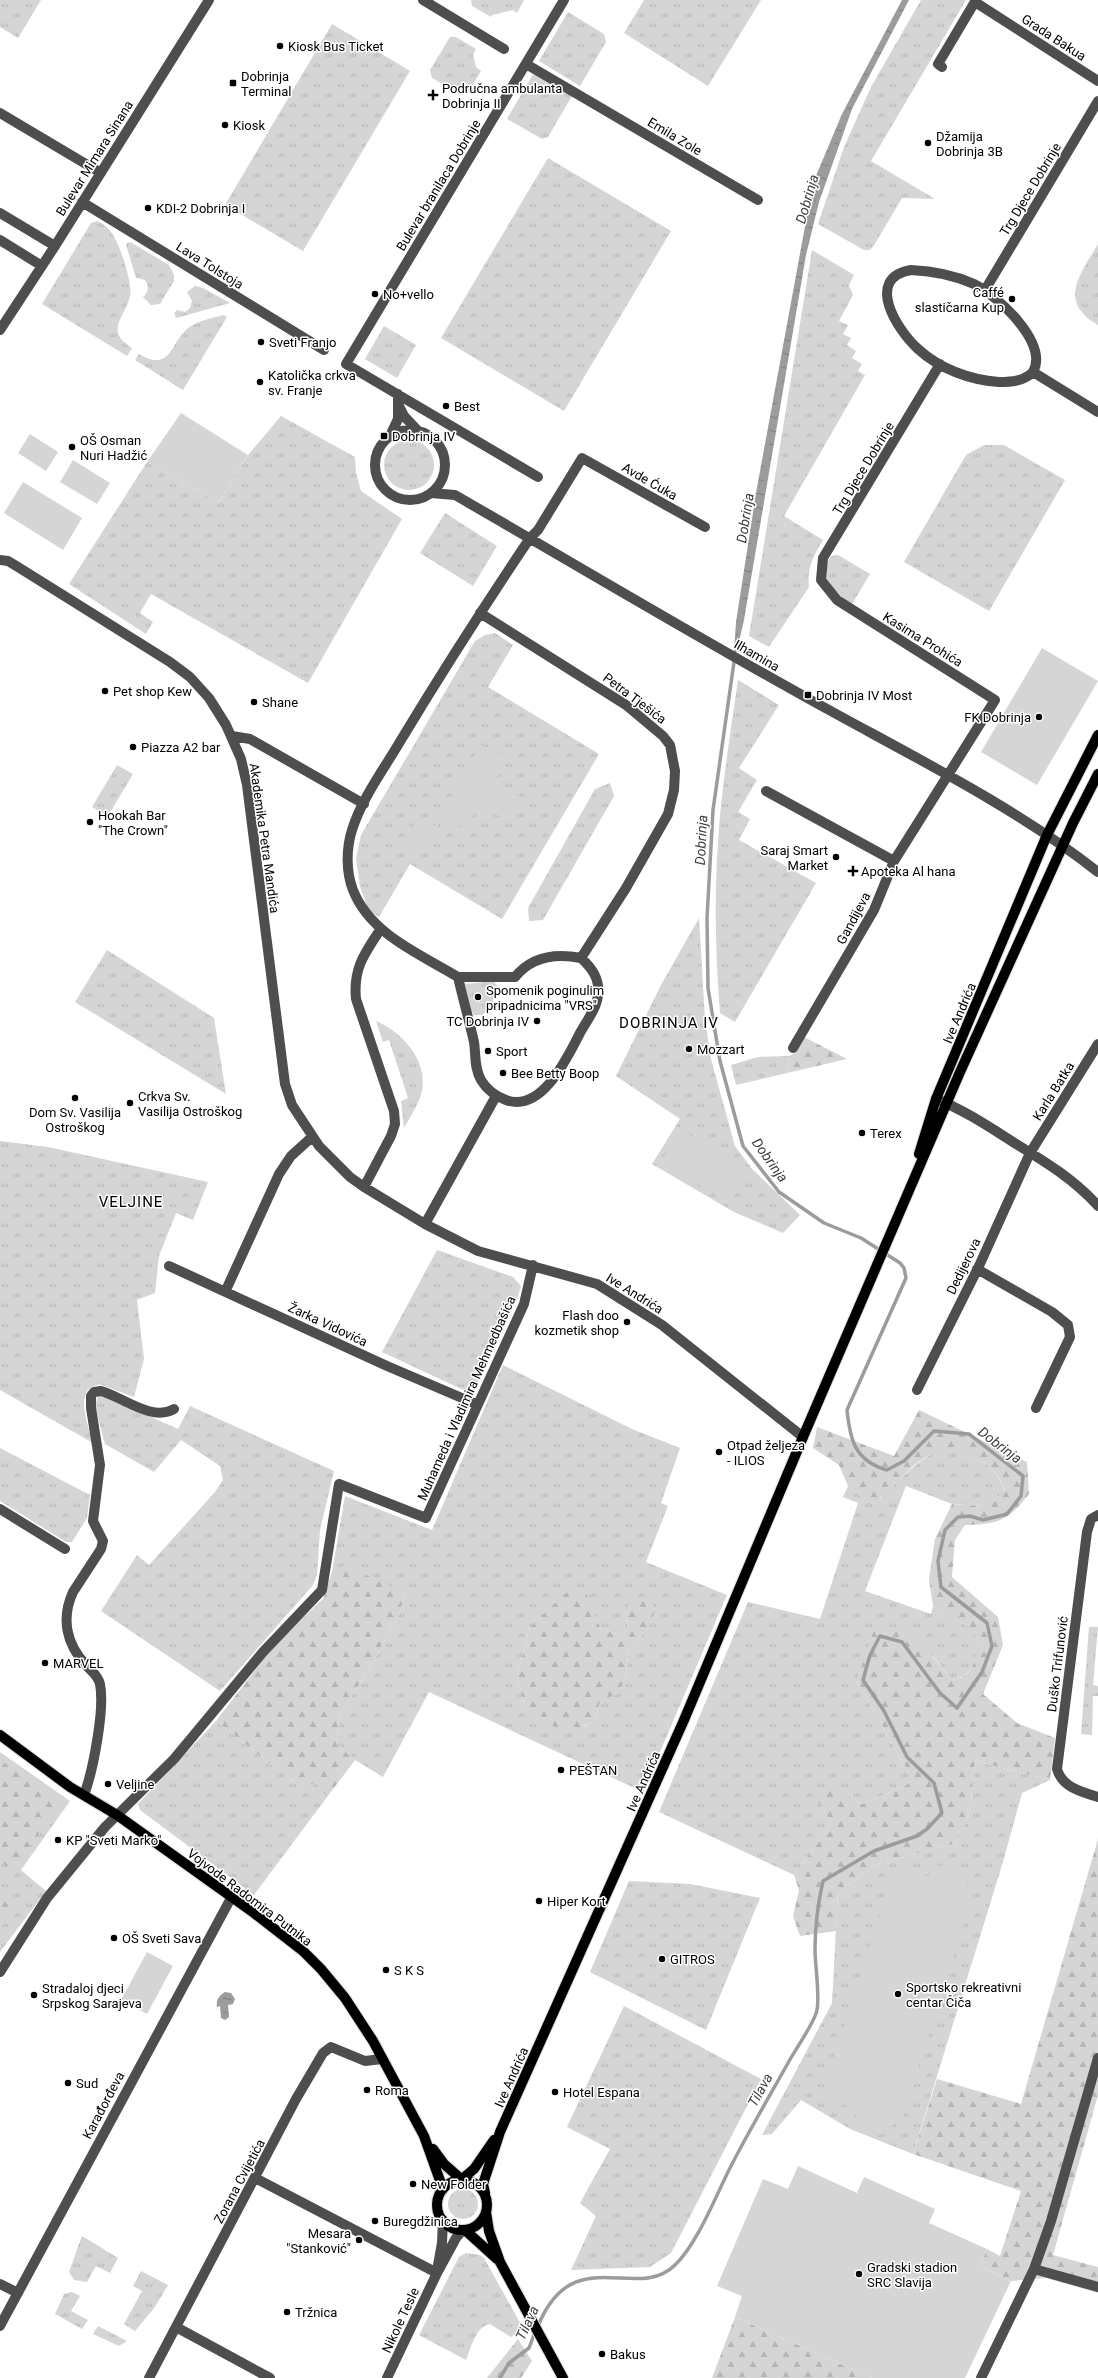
<svg xmlns="http://www.w3.org/2000/svg" width="1098" height="2378" font-family="Roboto,sans-serif">
	<style>
		.grass { fill: url(#grass-tufts); fill-rule: evenodd }
		.forest { fill: url(#forest-firs) }
		.garden { fill: #d5d5d5 }
		.water { fill: url(#water-ripples) }
		.lines { fill: none; stroke-linecap: round; stroke-linejoin: round }
		.stream { stroke: #9c9c9c; stroke-width: 3.5 }
		.major-casing { stroke: #dbdbdb; stroke-width: 12 }
		.minor { stroke: #4e4e4e; stroke-width: 10 }
		.major { stroke: #000; stroke-width: 10 }
		.poi-dot { fill: #000; stroke: #fff; stroke-width: 1.5 }
		.labels { text-anchor: middle; stroke-width: 3; stroke-linejoin: round; paint-order: stroke }
		.street-label { font-size: 13px; fill: #000; stroke: #fff }
		.poi-label { font-size: 13px; fill: #000; stroke: #fff; text-anchor: start }
		.water-label { font-size: 14px; font-style: italic; fill: #3d3d3d; stroke: #fff }
		.quarter-label { font-size: 15px; letter-spacing: 1px; fill: #000; stroke: #fff }
	</style>
	<defs>
		<pattern id="grass-tufts" width="24" height="20" patternUnits="userSpaceOnUse"><rect width="24" height="20" fill="#d5d5d5"/><path d="M3 7l-1-3M5 7V3M7 7l1-3M15 17l-1-3M17 17v-4M19 17l1-3" fill="none" stroke="#b5b5b5"/></pattern>
		<pattern id="forest-firs" width="22" height="20" patternUnits="userSpaceOnUse"><rect width="22" height="20" fill="#d5d5d5"/><path d="M5 1l3.5 6h-7zM16 11l3.5 6h-7z" fill="#b5b5b5"/></pattern>
		<pattern id="water-ripples" width="26" height="14" patternUnits="userSpaceOnUse"><rect width="26" height="14" fill="#9c9c9c"/><path d="M2 4q2-2 4 0t4 0M15 11q2-2 4 0t4 0" fill="none" stroke="#7d7d7d"/></pattern>
	</defs>
	<rect width="100%" height="100%" fill="#fff"/>
	<path class="grass" d="M0,0H41L18,38L0,27Z
		M471,0H524L517,13L513,10L492,15L491,17L472,6Z
		M644,0H761L708,86L624,33Z
		M921,0H966L871,161L935,199L902,198L873,247L869,250H864L818,224L844,147L871,87Z
		M568,12L604,34L606,42L580,86L539,61Z
		M332,24L410,71L303,251L225,205Z
		M450,37H456L476,49L473,54L476,67L481,71L468,93L461,95L432,78L430,70Z
		M533,74L572,96L548,137L542,139L507,119Z
		M548,158L671,231L564,411L441,338Z
		M97,221C103,224 107,226 111,232C119,242 133,283 130,296C126,317 103,330 132,348L127,356L42,304L91,223Z
		M128,242L132,243L169,265L174,275V281L160,304L151,305L143,297C149,292 149,286 145,280L136,278L126,245Z
		M1098,244V325C1057,301 1080,275 1098,244Z
		M812,250L854,275L849,285L853,295L839,321L848,325L843,334L851,338L847,345L856,351L852,358L862,364L858,371L865,375L784,516L823,540C813,557 807,568 809,587L769,647L749,636Z
		M195,286L203,288L230,303L176,318L174,313L177,310L185,312L190,308L192,301L187,292Z
		M223,315L227,317L183,390L135,360L139,354C171,373 170,343 188,328C198,321 212,318 223,315Z
		M384,326L416,345L397,378L365,359Z
		M281,416L355,457L356,473L361,491L402,519L308,683L151,594L140,613L153,622L146,634L69,584L147,462L219,502L248,455Z
		M384 465a25 25 0 1 1 50 0a25 25 0 1 1-50 0Z
		M984,445H1004L1065,480L989,611L904,562L966,455Z
		M445,513L497,546L473,586L420,553Z
		M838,555L870,574L852,604C833,593 816,578 831,556Z
		M495,633L513,645L488,687L599,754L502,919L410,864L379,917L369,911L360,887L356,858L361,835L475,641L485,635Z
		M738,680L779,705L739,768L757,780L738,812L750,819L739,840L816,883L735,1022L720,1013C715,952 714,889 719,828C723,778 731,729 738,680Z
		M117,765L133,774L108,816L92,807Z
		M610,783L614,796L543,920L529,921L528,908L595,789Z
		M699,918L705,1019L711,1059L735,1146L753,1170L800,1215L783,1233L734,1212L652,1164L680,1119L616,1076L661,985Z
		M107,950L214,1018L226,1094L75,1002Z
		M493,981L497,985C497,995 490,1009 482,1015H474L471,1010L465,984Z
		M376,1021C402,1032 428,1060 422,1091C419,1104 410,1117 404,1128L401,1101L408,1098L389,1040L383,1042Z
		M789,1056L787,1073L736,1085L731,1065L758,1057Z
		M0,1141L48,1147L208,1182L193,1220L176,1213L159,1256L155,1293L137,1300L144,1359L134,1397L99,1384C96,1386 90,1387 88,1390C78,1402 90,1430 93,1443L0,1390Z
		M437,1250L513,1277L521,1286L517,1299L472,1394L382,1352Z
		M503,1365L632,1429L680,1448L661,1503L668,1506L646,1562L727,1595L643,1792L429,1692L383,1777L355,1760L336,1744L340,1714L371,1666L400,1612L405,1593L332,1572L345,1496L432,1530ZM625,1610L648,1628L629,1649L625,1679L601,1699L594,1721L584,1727L526,1710L517,1676L530,1627L595,1616L601,1629L621,1635L628,1629Z
		M102,1395L178,1429L190,1406L334,1471L320,1530L317,1575L313,1585L220,1691L101,1611L137,1555L149,1565L215,1492L223,1480L220,1466L181,1440L154,1472L105,1444L95,1407L98,1396Z
		M950,1446C976,1459 994,1461 1005,1491L987,1506L952,1504L906,1486L865,1591L931,1614L933,1606L973,1629C975,1634 978,1640 978,1644C979,1660 968,1681 951,1679L933,1656L857,1681L911,1777L907,1785L862,1804L846,1794L818,1802L830,1821L826,1832L794,1875L659,1812L748,1602L820,1619L858,1503L843,1497L848,1486L861,1496L881,1498C906,1475 916,1458 950,1446Z
		M0,1448L90,1495L87,1518L72,1542H66L0,1501Z
		M1089,1627H1098L1093,1685L1098,1686V1696H1093L1092,1735L1081,1734Z
		M216,1721L303,1789L315,1781L327,1797L254,1895L140,1810L138,1804Z
		M0,1752L70,1801L21,1870L46,1891L0,1952Z
		M975,1761L1050,1780L1022,1793L1003,1862L913,2154L850,2129L801,2100L772,2134L762,2135L832,2003L838,1893L875,1865L957,1843L970,1810Z
		M629,1881L690,1884L760,1898L706,2030L590,1972Z
		M624,2006L761,2079L671,2253L650,2267L571,2270L596,2216L580,2203L610,2149L567,2127Z
		M448 2204a15 15 0 1 1 30 0a15 15 0 1 1-30 0Z
		M82,2236L118,2258L110,2273L96,2266L87,2282L74,2280L69,2272Z
		M466,2253L480,2255L484,2258L523,2328L511,2337L490,2324C476,2326 471,2348 466,2360L419,2335L459,2257Z
		M141,2271L168,2285L155,2307L135,2331L124,2324L142,2291L133,2286Z
		M72,2292L80,2296L71,2311L88,2320L82,2329L55,2314L64,2294Z
		M98,2326L127,2341L119,2346L93,2334Z"/>
	<path class="forest" d="M804,1037L847,1059L787,1073L789,1056L795,1053Z
		M919,1410L1027,1462L1029,1494C1008,1521 998,1524 965,1525L955,1540L952,1577L998,1617L1003,1645L983,1694L1017,1723L1055,1738L1050,1780L975,1761L970,1810L957,1843L875,1865L838,1893L836,1931L800,1936L793,1916L799,1890L794,1875L826,1832L830,1821L818,1802V1793C835,1784 848,1795 862,1804L907,1785L911,1777L857,1681L873,1632C883,1632 898,1629 908,1634C922,1640 941,1667 951,1679C969,1681 977,1661 978,1645C978,1640 975,1634 973,1630L933,1606L929,1579L935,1539L952,1504C977,1505 987,1511 1005,1490C994,1462 976,1458 950,1447C935,1452 921,1458 910,1469C897,1481 889,1495 873,1502L861,1496L848,1486L839,1465L813,1448L817,1427L894,1456Z
		M345,1565L405,1593L400,1612L371,1666L340,1714L336,1744L355,1760L327,1797L315,1782L303,1789L216,1721L276,1643L323,1599L332,1572Z
		M583,1592L595,1602V1616L601,1629L621,1635L628,1629L625,1610L631,1600H647L656,1608L648,1628L629,1649L625,1679L617,1695L601,1699L594,1721C564,1740 553,1725 526,1710L517,1676L530,1627L566,1593Z
		M0,1760L56,1799L61,1806L47,1821L15,1871L0,1862Z
		M1098,1839V2095L1053,2255L1098,2267V2293L1046,2278L1011,2281L980,2266L987,2249L1000,2256L1021,2191L913,2154L937,2079L1021,2104Z
		M0,1895L10,1908L0,1930Z
		M735,2317L872,2378H712Z
		M518,2339L532,2361L521,2378H487Z"/>
	<path class="garden" d="M181,413L248,455L219,502L147,462Z
		M30,434L58,452L46,471L18,453Z
		M73,460L110,483L97,504L60,482Z
		M23,482L82,518L63,550L4,513Z
		M114,603L143,620L139,627L111,609Z
		M1042,648L1098,681L1037,785L981,752Z
		M481,745L507,759L494,782L523,798L509,822L479,805L465,829L443,817L422,854L403,844L418,818L434,827Z
		M680,1129L745,1167L726,1200L660,1163Z
		M949,1863C962,1867 966,1875 968,1888L974,1890L902,2121L896,2119C885,2146 854,2137 856,2109L821,2098L896,1866L927,1876L936,1867Z
		M147,1952L173,1966L147,2014L121,2000Z
		M798,2166L857,2193L864,2177L935,2209L929,2223L987,2249L980,2266L1011,2281L965,2378H872L735,2317L742,2296L717,2286L763,2179L788,2189Z"/>
	<path class="water" d="M902,0H909L852,109L819,202L806,255L744,620L733,667L736,622L756,493L813,183L842,114Z
		M225,1992L231,1993L235,1999L233,2004L228,2005L229,2017L225,2020L221,2018L220,2006L217,2007C216,1999 219,1996 225,1992Z"/>
	<g class="lines">
		<path class="stream" d="M538,2326C573,2240 637,2303 675,2265C698,2243 716,2195 731,2166C749,2131 769,2097 788,2063C795,2050 815,2022 817,2010C820,1995 815,1966 815,1949C815,1926 818,1903 823,1881L874,1851L917,1836L927,1829L942,1813L934,1783L907,1757L884,1711L863,1680L870,1655L880,1636L902,1642L940,1693L957,1708L982,1672L992,1646L987,1623L941,1587L938,1561L945,1530L958,1517L970,1516L983,1520L1007,1514L1021,1496L1023,1476L969,1434L934,1431L904,1461L887,1470C855,1461 850,1440 847,1410L906,1278L904,1268L900,1263L861,1238L824,1223L779,1192L743,1146L720,1061L708,988L707,918L713,810L734,662
			M500,2378L509,2363L529,2348L535,2332"/>
		<defs>
			<path id="major" d="M919,1154L936,1099L1047,835L1098,735
				M0,1735L70,1787L117,1815L254,1913L303,1951L321,1969L345,1998L373,2041L424,2136L443,2189
				M433,2149L444,2164L461,2179
				M462,2179L474,2169L494,2140
				M437 2205a25 25 0 1 1 50 0a25 25 0 1 1-50 0Z
				M485,2193L483,2184L500,2132L684,1720L803,1437L960,1072L1073,823L1098,774
				M486,2212L489,2231L500,2262L563,2378
				M465,2230L497,2259"/>
		</defs>
		<use href="#major" class="major-casing"/>
		<path class="minor" d="M423,0L504,49
			M975,2L1098,81
			M526,64L758,200
			M942,67L938,64L976,0
			M0,113L101,173
			M82,202L324,350
			M0,213L55,246
			M0,240L42,266
			M911,270C933,271 954,275 974,284C998,296 1049,343 1033,372C1024,381 1012,382 999,382C970,380 940,369 918,349C897,330 864,278 911,270Z
			M985,290L1098,101
			M0,330L55,246L209,0
			M1033,372L1098,412
			M399,406L404,416L417,430
			M375 465a35 35 0 1 1 70 0a35 35 0 1 1-70 0Z
			M390,436L398,419V394
			M538,477L346,364L564,0
			M431,493L455,495C573,563 690,633 809,699C904,752 1013,805 1098,872
			M0,560L8,561L18,567L170,662L190,677L209,698L226,725L241,759L247,785L285,1084L292,1105L319,1146L350,1177L364,1187L425,1224L478,1251L597,1284L662,1325L803,1437
			M480,613L626,705L663,736L670,745L675,771L674,790L668,814L626,888L581,958
			M232,736L250,739L364,804
			M766,791L894,861L874,910L793,1048
			M894,861L995,700L837,600L821,580L823,558L940,364
			M581,958C592,968 600,979 598,995C597,1008 586,1022 580,1033C567,1058 542,1113 506,1100C495,1096 487,1090 481,1080C474,1068 476,1055 474,1042C469,1020 463,999 458,977C420,954 370,934 353,890C346,872 346,849 352,830C362,798 384,769 401,740C442,672 485,605 530,538L538,530L582,458L705,527
			M458,977H515C532,956 556,953 581,958
			M936,1099C964,1110 988,1126 1013,1142C1044,1161 1074,1179 1098,1206
			M364,1187L391,1136L395,1124L394,1111L356,999C353,969 364,954 380,930
			M425,1224L496,1096
			M169,1266L387,1366L476,1404
			M977,1269L1052,1312L1068,1325L1070,1337L1036,1408
			M226,1290L279,1174L291,1156L312,1137
			M917,1390L979,1266L1030,1153L1098,1044
			M0,1509L65,1549
			M1098,1515L1091,1519L1087,1532L1057,1769C1062,1787 1081,1792 1098,1797
			M84,1795C93,1771 105,1709 100,1684C98,1675 91,1671 86,1665C66,1644 61,1618 73,1592L101,1549L103,1541L93,1521L100,1465L91,1408V1396L94,1392L101,1391C123,1397 152,1422 174,1409
			M0,1972L47,1898L105,1827L174,1759L263,1652L322,1590L339,1484L426,1518L524,1304L533,1265
			M255,2178L437,2273
			M438,2265L442,2243L443,2220
			M1034,2269L1098,2287
			M0,2284L18,2293
			M0,2326L231,1898
			M176,2327L270,2378
			M149,2378L296,2099L323,2053L331,2047L365,2061L382,2059
			M387,2378L437,2273L456,2238L463,2230
			M981,2378L1034,2269L1051,2221L1098,2058"/>
		<use href="#major" class="major"/>
	</g>
	<g class="poi-dot">
		<circle cx="280" cy="46" r="4"/>
		<rect x="229" y="79" width="8" height="8" rx="2"/>
		<path d="M431 89h4v4h4v4h-4v4h-4v-4h-4v-4h4z"/>
		<circle cx="225" cy="125" r="4"/>
		<circle cx="928" cy="143" r="4"/>
		<circle cx="148" cy="208" r="4"/>
		<circle cx="375" cy="294" r="4"/>
		<circle cx="1012" cy="299" r="4"/>
		<circle cx="261" cy="342" r="4"/>
		<circle cx="260" cy="382" r="4"/>
		<circle cx="446" cy="406" r="4"/>
		<rect x="380" y="432" width="8" height="8" rx="2"/>
		<circle cx="72" cy="447" r="4"/>
		<circle cx="105" cy="691" r="4"/>
		<rect x="804" y="691" width="8" height="8" rx="2"/>
		<circle cx="254" cy="702" r="4"/>
		<circle cx="1039" cy="717" r="4"/>
		<circle cx="133" cy="747" r="4"/>
		<circle cx="90" cy="822" r="4"/>
		<circle cx="836" cy="857" r="4"/>
		<path d="M851 865h4v4h4v4h-4v4h-4v-4h-4v-4h4z"/>
		<circle cx="478" cy="997" r="4"/>
		<circle cx="537" cy="1021" r="4"/>
		<circle cx="689" cy="1049" r="4"/>
		<circle cx="488" cy="1051" r="4"/>
		<circle cx="503" cy="1073" r="4"/>
		<circle cx="75" cy="1098" r="4"/>
		<circle cx="130" cy="1103" r="4"/>
		<circle cx="862" cy="1133" r="4"/>
		<circle cx="627" cy="1322" r="4"/>
		<circle cx="719" cy="1452" r="4"/>
		<circle cx="45" cy="1663" r="4"/>
		<circle cx="561" cy="1770" r="4"/>
		<circle cx="108" cy="1784" r="4"/>
		<circle cx="58" cy="1840" r="4"/>
		<circle cx="539" cy="1901" r="4"/>
		<circle cx="114" cy="1938" r="4"/>
		<circle cx="662" cy="1959" r="4"/>
		<circle cx="386" cy="1970" r="4"/>
		<circle cx="898" cy="1994" r="4"/>
		<circle cx="34" cy="1995" r="4"/>
		<circle cx="68" cy="2083" r="4"/>
		<circle cx="367" cy="2090" r="4"/>
		<circle cx="555" cy="2092" r="4"/>
		<circle cx="413" cy="2184" r="4"/>
		<circle cx="375" cy="2221" r="4"/>
		<circle cx="359" cy="2240" r="4"/>
		<circle cx="859" cy="2274" r="4"/>
		<circle cx="287" cy="2312" r="4"/>
		<circle cx="602" cy="2354" r="4"/>
	</g>
	<g class="labels">
		<g class="street-label">
			<text transform="translate(1054 37) rotate(33)" y="5">Grada Bakua</text>
			<text transform="translate(675 136) rotate(31)" y="5">Emila Zole</text>
			<text transform="translate(94 158) rotate(-58)" y="5">Bulevar Mimara Sinana</text>
			<text transform="translate(438 185) rotate(-59)" y="5">Bulevar branilaca Dobrinje</text>
			<text transform="translate(1030 189) rotate(-59)" y="5">Trg Djece Dobrinje</text>
			<text transform="translate(210 265) rotate(32)" y="5">Lava Tolstoja</text>
			<text transform="translate(863 468) rotate(-59)" y="5">Trg Djece Dobrinje</text>
			<text transform="translate(650 481) rotate(30)" y="5">Avde Ćuka</text>
			<text transform="translate(923 639) rotate(32)" y="5">Kasima Prohića</text>
			<text transform="translate(757 655) rotate(30)" y="5">Ilhamina</text>
			<text transform="translate(635 698) rotate(37)" y="5">Petra Tješića</text>
			<text transform="translate(265 838) rotate(82)" y="5">Akademika Petra Mandića</text>
			<text transform="translate(853 918) rotate(-62)" y="5">Gandijeva</text>
			<text transform="translate(959 1013) rotate(-67)" y="5">Ive Andrića</text>
			<text transform="translate(1053 1091) rotate(-58)" y="5">Karla Batka</text>
			<text transform="translate(963 1266) rotate(-64)" y="5">Dedijerova</text>
			<text transform="translate(635 1293) rotate(32)" y="5">Ive Andrića</text>
			<text transform="translate(328 1324) rotate(25)" y="5">Žarka Vidovića</text>
			<text transform="translate(466 1398) rotate(-66)" y="5">Muhameda i Vladimira Mehmedbašića</text>
			<text transform="translate(1057 1664) rotate(-83)" y="5">Duško Trifunović</text>
			<text transform="translate(643 1781) rotate(-66)" y="5">Ive Andrića</text>
			<text transform="translate(250 1897) rotate(37)" y="5">Vojvode Radomira Putnika</text>
			<text transform="translate(511 2077) rotate(-66)" y="5">Ive Andrića</text>
			<text transform="translate(103 2105) rotate(-62)" y="5">Karađorđeva</text>
			<text transform="translate(239 2181) rotate(-62)" y="5">Zorana Cvijetića</text>
			<text transform="translate(400 2320) rotate(-65)" y="5">Nikole Tesle</text>
		</g>
		<g class="poi-label">
			<text x="288" y="51">Kiosk Bus Ticket</text>
			<text x="241" y="81">Dobrinja<tspan x="241" dy="15">Terminal</tspan></text>
			<text x="442" y="93">Područna ambulanta<tspan x="442" dy="15">Dobrinja II</tspan></text>
			<text x="233" y="130">Kiosk</text>
			<text x="936" y="141">Džamija<tspan x="936" dy="15">Dobrinja 3B</tspan></text>
			<text x="156" y="213">KDI-2 Dobrinja I</text>
			<text x="1004" y="297" text-anchor="end">Caffé<tspan x="1004" dy="15">slastičarna Kup</tspan></text>
			<text x="383" y="299">No+vello</text>
			<text x="269" y="347">Sveti Franjo</text>
			<text x="268" y="380">Katolička crkva<tspan x="268" dy="15">sv. Franje</tspan></text>
			<text x="454" y="411">Best</text>
			<text x="392" y="441">Dobrinja IV</text>
			<text x="80" y="445">OŠ Osman<tspan x="80" dy="15">Nuri Hadžić</tspan></text>
			<text x="113" y="696">Pet shop Kew</text>
			<text x="816" y="700">Dobrinja IV Most</text>
			<text x="262" y="707">Shane</text>
			<text x="1031" y="722" text-anchor="end">FK Dobrinja</text>
			<text x="141" y="752">Piazza A2 bar</text>
			<text x="98" y="820">Hookah Bar<tspan x="98" dy="15">"The Crown"</tspan></text>
			<text x="828" y="855" text-anchor="end">Saraj Smart<tspan x="828" dy="15">Market</tspan></text>
			<text x="861" y="876">Apoteka Al hana</text>
			<text x="486" y="995">Spomenik poginulim<tspan x="486" dy="15">pripadnicima "VRS"</tspan></text>
			<text x="529" y="1026" text-anchor="end">TC Dobrinja IV</text>
			<text x="697" y="1054">Mozzart</text>
			<text x="496" y="1056">Sport</text>
			<text x="511" y="1078">Bee Betty Boop</text>
			<text x="138" y="1101">Crkva Sv.<tspan x="138" dy="15">Vasilija Ostroškog</tspan></text>
			<text x="75" y="1117" text-anchor="middle">Dom Sv. Vasilija<tspan x="75" dy="15">Ostroškog</tspan></text>
			<text x="870" y="1138">Terex</text>
			<text x="619" y="1320" text-anchor="end">Flash doo<tspan x="619" dy="15">kozmetik shop</tspan></text>
			<text x="727" y="1450">Otpad željeza<tspan x="727" dy="15">- ILIOS</tspan></text>
			<text x="53" y="1668">MARVEL</text>
			<text x="569" y="1775">PEŠTAN</text>
			<text x="116" y="1789">Veljine</text>
			<text x="66" y="1845">KP "Sveti Marko"</text>
			<text x="547" y="1906">Hiper Kort</text>
			<text x="122" y="1943">OŠ Sveti Sava</text>
			<text x="670" y="1964">GITROS</text>
			<text x="394" y="1975">S K S</text>
			<text x="906" y="1992">Sportsko rekreativni<tspan x="906" dy="15">centar Čiča</tspan></text>
			<text x="42" y="1993">Stradaloj djeci<tspan x="42" dy="15">Srpskog Sarajeva</tspan></text>
			<text x="76" y="2088">Sud</text>
			<text x="375" y="2095">Roma</text>
			<text x="563" y="2097">Hotel Espana</text>
			<text x="421" y="2189">New Folder</text>
			<text x="383" y="2226">Buregdžinica</text>
			<text x="351" y="2238" text-anchor="end">Mesara<tspan x="351" dy="15">"Stanković"</tspan></text>
			<text x="867" y="2272">Gradski stadion<tspan x="867" dy="15">SRC Slavija</tspan></text>
			<text x="295" y="2317">Tržnica</text>
			<text x="610" y="2359">Bakus</text>
		</g>
		<g class="water-label">
			<text transform="translate(807 199) rotate(-74)" y="5">Dobrinja</text>
			<text transform="translate(745 518) rotate(-81)" y="5">Dobrinja</text>
			<text transform="translate(701 840) rotate(-87)" y="5">Dobrinja</text>
			<text transform="translate(770 1160) rotate(54)" y="5">Dobrinja</text>
			<text transform="translate(1000 1445) rotate(37)" y="5">Dobrinja</text>
			<text transform="translate(760 2090) rotate(-61)" y="5">Tilava</text>
			<text transform="translate(527 2323) rotate(-65)" y="5">Tilava</text>
		</g>
		<g class="quarter-label">
			<text x="669" y="1028">DOBRINJA IV</text>
			<text x="131" y="1207">VELJINE</text>
		</g>
	</g>
</svg>
